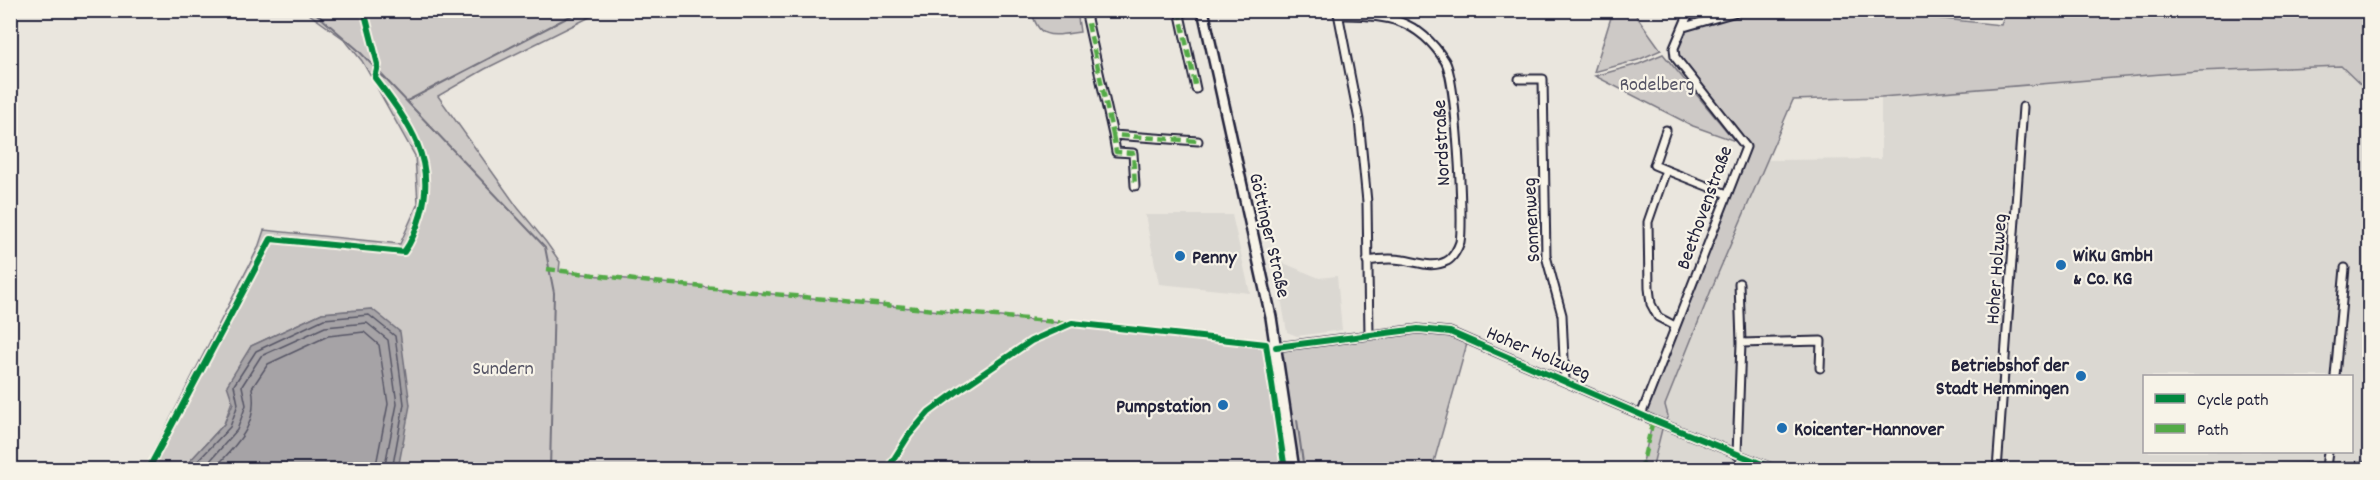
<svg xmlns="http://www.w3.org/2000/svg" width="2380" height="480" font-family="Dekko,sans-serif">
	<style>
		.built { fill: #dbd8d2; fill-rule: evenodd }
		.green { fill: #cdc9c6; stroke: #787680; stroke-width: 1.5 }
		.water { fill: #a6a3a6; stroke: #716f7b; stroke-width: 1.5 }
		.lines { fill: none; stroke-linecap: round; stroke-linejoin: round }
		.shore { stroke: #575666; stroke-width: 1.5 }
		.stream { stroke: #716f7b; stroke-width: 2 }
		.street-casing { stroke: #22223b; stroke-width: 11 }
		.secondary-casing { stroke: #22223b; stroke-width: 14 }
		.street { stroke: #f7f3e8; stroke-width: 7 }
		.secondary { stroke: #f7f3e8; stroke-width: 9 }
		.quiet { stroke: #53aa46; stroke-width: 4.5; stroke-dasharray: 9 4.5; stroke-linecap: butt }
		.cycleway-casing { stroke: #f7f3e8; stroke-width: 10 }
		.cycleway { stroke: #00873e; stroke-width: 6 }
		.poi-dot { fill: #1f6fb2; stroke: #f7f3e8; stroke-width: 2 }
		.labels { text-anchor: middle; stroke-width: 4.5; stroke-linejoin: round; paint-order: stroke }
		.park-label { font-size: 20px; fill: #555465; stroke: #f7f3e8 }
		.street-label { font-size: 20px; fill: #22223b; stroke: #f7f3e8 }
		.poi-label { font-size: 20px; font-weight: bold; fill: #22223b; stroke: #f7f3e8; text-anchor: start }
	</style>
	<rect width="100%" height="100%" fill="#eae6de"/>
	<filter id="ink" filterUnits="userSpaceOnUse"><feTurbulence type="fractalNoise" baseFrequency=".0167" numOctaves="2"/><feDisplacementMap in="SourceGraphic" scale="12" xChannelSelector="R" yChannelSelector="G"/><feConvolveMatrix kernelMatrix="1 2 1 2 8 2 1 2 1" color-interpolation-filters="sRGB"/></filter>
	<g filter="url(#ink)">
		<path class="built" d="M2342,66L2369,93V469L1652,470L1663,424L1668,416L1665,405L1716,278L1767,160L1881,159V97L2198,71ZM2144,376H2352V452H2144Z
			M1145,215H1232L1250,293L1159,284Z
			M1274,259L1319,278L1337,276L1342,330L1297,336L1287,332Z"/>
		<path class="green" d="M1743,10L1867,11L2001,25L2007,10L2369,11V93L2341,66L2198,71L1881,97L1793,100L1716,278L1665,405L1668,416L1663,425L1652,469L1641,470L1653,421L1641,415L1746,147L1675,57L1674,48L1684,27Z
			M305,11H602L485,69L438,96L518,208L546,242L560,262L559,271L643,281L1259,343L1276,347L1418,329L1450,332L1468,340L1432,469L359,470L372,309L322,313L251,346L224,424L189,462L188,469L144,470L258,248L264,230L400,244L418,203L415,156L362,61L344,39Z
			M1032,11H1077L1080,32C1055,35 1038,42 1032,11Z
			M1613,11H1633L1661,50L1638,60L1594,72Z
			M1663,54L1735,141L1693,126L1595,76L1639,64Z"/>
		<path class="water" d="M372,309L400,332L410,405L398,469H188L189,462L224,424L233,403L227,385L251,346L322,313Z"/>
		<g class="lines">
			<path class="shore" d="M194,470L195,464L230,427L238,404L234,385L256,351L324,319L369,315L395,336L404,404L392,470
				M202,470L237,430L246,405L242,386L261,356L325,327L367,323L388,340L397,404L384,470
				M213,470C237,444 259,425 252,388L268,364L328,336L364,332L379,345L388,404L375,470"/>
			<path class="stream" d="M312,10L358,50L545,247L554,293L550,470
				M407,101L582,10
				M1297,420L1304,470"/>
			<defs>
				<path id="street" d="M1085,10L1113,135L1198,141
					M1179,10L1196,89
					M1338,13L1359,120L1367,202L1369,335
					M1338,15C1385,14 1418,18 1445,61C1456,79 1464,218 1460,242C1458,248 1453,258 1447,261C1432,269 1418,262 1403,260C1391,258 1379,259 1367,261
					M1684,27L1743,10
					M1519,79H1543L1546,256L1562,315L1565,381
					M1666,130L1654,165L1666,170
					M1113,135L1116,152L1133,153L1135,186
					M1675,326L1658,317L1651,304L1649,288L1648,222L1666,170L1727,194
					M1741,343L1821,341L1820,368
					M1276,347L1418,329L1450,332L1653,420L1777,470
					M2335,376L2345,268
					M1641,415L1746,147L1675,57L1674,48L1690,10
					M1737,455L1741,343L1739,283
					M2326,467L2328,452
					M1997,470L2023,107
					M2257,470L2370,466"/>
				<path id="secondary" d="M1203,10L1271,317L1294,470"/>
			</defs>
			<use href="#street" class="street-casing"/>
			<use href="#secondary" class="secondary-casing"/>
			<use href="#street" class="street"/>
			<use href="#secondary" class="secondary"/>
			<path class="quiet" d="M1085,10L1113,135L1198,141
				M1179,10L1196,89
				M1113,135L1116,152L1133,153L1135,186
				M547,269L643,281L1066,323
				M1641,470L1653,420"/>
			<defs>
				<path id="cycleway" d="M1276,347L1418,329L1450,332L1653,420L1777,470
					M148,470L271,239L404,252C413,240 417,228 421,214C437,158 407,121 375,78L378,65L364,10
					M887,470L909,435L929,412L959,390L1031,341L1072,323L1266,344L1285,470"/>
			</defs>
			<use href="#cycleway" class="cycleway-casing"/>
			<use href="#cycleway" class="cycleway"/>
		</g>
	</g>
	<g class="poi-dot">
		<circle cx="1180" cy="256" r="6"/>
		<circle cx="2061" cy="265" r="6"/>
		<circle cx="2081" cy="376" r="6"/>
		<circle cx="1223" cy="405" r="6"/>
		<circle cx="1782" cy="428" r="6"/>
	</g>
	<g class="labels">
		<g class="park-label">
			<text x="1657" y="90">Rodelberg</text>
			<text x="503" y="374">Sundern</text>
		</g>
		<g class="street-label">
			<text transform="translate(1440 143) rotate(-93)" y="7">Nordstraße</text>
			<text transform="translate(1703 207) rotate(-70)" y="7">Beethovenstraße</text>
			<text transform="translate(1530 220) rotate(-93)" y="7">Sonnenweg</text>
			<text transform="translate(1271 235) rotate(77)" y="7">Göttinger Straße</text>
			<text transform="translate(1995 269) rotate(-86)" y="7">Hoher Holzweg</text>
			<text transform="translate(1539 352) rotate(23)" y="7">Hoher Holzweg</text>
		</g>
		<g class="poi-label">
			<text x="2073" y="261">WiKu GmbH<tspan x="2073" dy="23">&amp; Co. KG</tspan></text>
			<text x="1192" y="263">Penny</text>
			<text x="2069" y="371" text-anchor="end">Betriebshof der<tspan x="2069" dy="23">Stadt Hemmingen</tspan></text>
			<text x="1211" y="412" text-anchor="end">Pumpstation</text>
			<text x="1794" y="435">Koicenter-Hannover</text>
		</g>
	</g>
	<rect width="2380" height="480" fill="none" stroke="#f7f3e8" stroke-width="36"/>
	<rect x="18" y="18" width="2344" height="444" fill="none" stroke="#22223b" stroke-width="2" filter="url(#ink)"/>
	<rect x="2143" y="375" width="210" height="78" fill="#f7f3e8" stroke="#a29fa3" stroke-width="1.5"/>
	<rect x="2155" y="394" width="30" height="9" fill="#00873e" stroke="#a29fa3" stroke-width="1.5"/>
	<text x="2197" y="405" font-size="18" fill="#22223b">Cycle path</text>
	<rect x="2155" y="424" width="30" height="9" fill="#53aa46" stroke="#a29fa3" stroke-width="1.5"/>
	<text x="2197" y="435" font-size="18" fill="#22223b">Path</text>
</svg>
